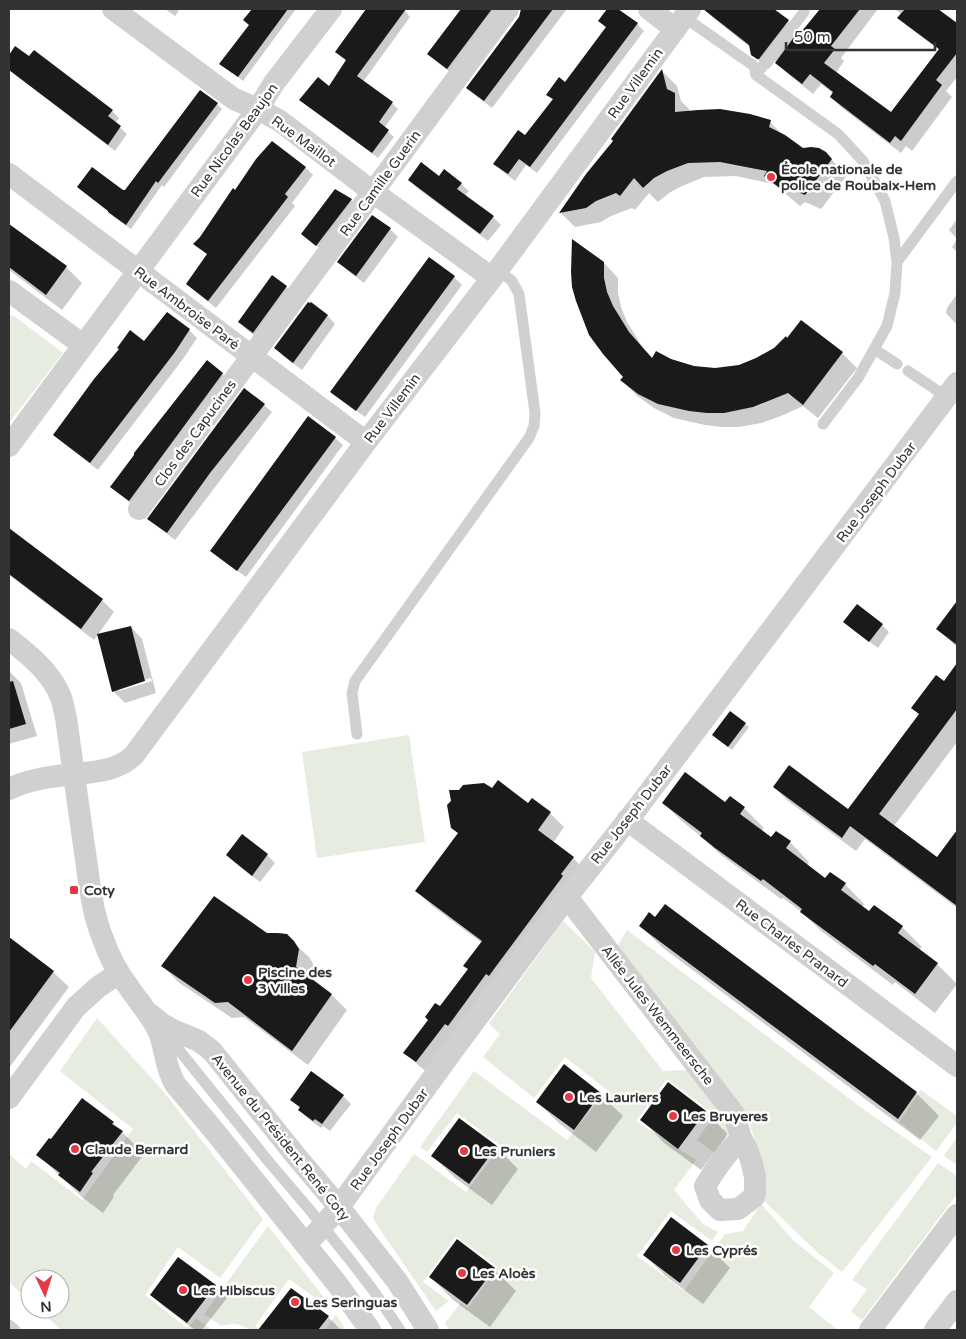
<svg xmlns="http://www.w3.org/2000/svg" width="966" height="1339" font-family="'Varela Round',sans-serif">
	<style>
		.green { fill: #e6ecdf }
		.shadow { fill: #0003; fill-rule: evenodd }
		.building { fill: #1a1a1a }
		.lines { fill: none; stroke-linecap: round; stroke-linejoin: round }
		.lane { stroke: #d0d0d0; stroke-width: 11 }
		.street { stroke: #d0d0d0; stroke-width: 22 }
		.poi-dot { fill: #e63946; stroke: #fff; stroke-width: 2 }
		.labels { text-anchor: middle; stroke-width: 5; stroke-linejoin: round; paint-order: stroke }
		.street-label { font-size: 14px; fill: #333; stroke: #fff }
		.poi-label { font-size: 14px; font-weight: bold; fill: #333; stroke: #fff; text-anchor: start }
	</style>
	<rect width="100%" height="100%" fill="#fff"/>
	<path class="green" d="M9,316H14L63,353L9,423Z
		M409,735L425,842L317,858L302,752Z
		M563,921L595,952L591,978L663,1071L687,1070L727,1124L728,1131L719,1156L697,1140L715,1115L667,1079L636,1121L696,1160L674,1190L703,1224L718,1232L712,1241L671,1211L637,1256L684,1291L725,1234L743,1231L761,1204L794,1241L834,1273L809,1307L838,1330H450L445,1323L461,1303L468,1308L498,1267L456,1236L423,1282L449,1301L436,1311L375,1222L373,1217L376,1208L414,1154L466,1192L501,1146L457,1113L427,1152L420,1147L474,1071L567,1140L607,1090L565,1057L534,1098L483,1057L500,1034L489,1024L490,1022Z
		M627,930L863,1109L932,1157L842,1272L817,1252L761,1198L759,1151L749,1123L616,949Z
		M97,1018L163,1091L263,1219L220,1278L178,1247L145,1295L187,1328L196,1318L212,1330H61L38,1309H60V1279H30V1301L9,1282V1154L26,1169L31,1161L82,1200L133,1129L60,1071Z
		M921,1090L957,1116V1123L936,1151L899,1122Z
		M957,1137V1165L944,1156Z
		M938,1163L957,1176V1194L862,1320L851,1312L867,1289L852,1280Z
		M268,1226L325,1299L321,1302L289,1279L255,1326L260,1330H249C241,1323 230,1323 221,1326L204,1314Z
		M336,1315L346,1330H325Z"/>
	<path class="shadow" d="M165,9H180L175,16Z
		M253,9L259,13L262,9H296L243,81L226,68L250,25L244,20Z
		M368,9H406L405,11L410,17L363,82L392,103L398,109L384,128L394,137L378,158L307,105L329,87L347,61L337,52Z
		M463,9H505L455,76L437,62L429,54Z
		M522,9H567L492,108L475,95L468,88L520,17Z
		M609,9H616L637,24L644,31L537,173L526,165L515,181L502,171L495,164L526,137L553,100L548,94L566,84L607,29L600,21Z
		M708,9H772L788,21L799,33H803L821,9H878L841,58L844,61L836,73L891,114L939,50L910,28L899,18L902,15L895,9H936L957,24V77L946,91L952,97L912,151L906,146L901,153L842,108L831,97L834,94L821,84L813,94L787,73L775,61L769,69L763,65L752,54L751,48L717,21L706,11Z
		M16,48L112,111L119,118L115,123L127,134L115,151L9,70V57Z
		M662,71L677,86L681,101L689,109V112L770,122L785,137L803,149L825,153L847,175L821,209L805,202L800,206L774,184L736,176L704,177L682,186L669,193L658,202L649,193L635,210L632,208L611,216L601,222L575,227L560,212L615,141Z
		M217,104L222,109L164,187L162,185L131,229L114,217L109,212L123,191H125Z
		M306,168L313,175L292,203L295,206L216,308L195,291L187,284L208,255L195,244L235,191Z
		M439,178L461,184L469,191L465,196L493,217L501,225L488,241L417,188L409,180Z
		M351,200L358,207L325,253L303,234Z
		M372,217L390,229L398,237L364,283L347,270L339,262Z
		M957,219V252L952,247L957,239L949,230Z
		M9,224L66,267L82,283L62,310L9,270Z
		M429,259L454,277L462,285L365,417L340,399L332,392Z
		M604,263L618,278V293L621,307L627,322L643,348L653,359L671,360L693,367L715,369L739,366L756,360L787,339L801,321L842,353L857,368L818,418L803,406L781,416L761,423L739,427H722L705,425L674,418L654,408L636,395L622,380L624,377L604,354Z
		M272,277L286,287L294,295L261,340L247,330L240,322Z
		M957,294V325L946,313L947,308Z
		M311,304L328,316L335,324L302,370L283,356L276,348Z
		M167,313L189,330L197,338L183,359L98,470L62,442L54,435L145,343Z
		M222,374L230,381L137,508L119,494L111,487Z
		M264,405L272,412L175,540L157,526L149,519Z
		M335,438L343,445L246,577L219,558L212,551Z
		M15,534L102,600L114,612L94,640L9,575V542Z
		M957,603V647L937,629Z
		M845,622L882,625L889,632L878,648L852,629Z
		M131,627L142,639L156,693L125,703L113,691ZM151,678L152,681L119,691V688Z
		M957,665V742L894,826L937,859L957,832V908L865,839L856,851L788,801L774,787L848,811L920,715L912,708L944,682Z
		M9,671L21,683L37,736L9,744Z
		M745,724L749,727L732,750L718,739Z
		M492,790L550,813L564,827L553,843L573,858L587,872L431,1075L419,1066L405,1052L469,970L482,943L431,905L417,891L459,834L452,827Z
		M730,798L744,808L764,828L761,832L772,839L790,842L809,862L807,866L826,880L845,884L864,904L862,907L869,913L874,906L902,927L922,947L919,950L937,964L957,984L935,1013L895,982L893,985L821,931L803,913L783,898L781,899L721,855L704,839L683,822L663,803L725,804Z
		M242,836L267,855L275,863L260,882L235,863L227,855Z
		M665,906L916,1093L939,1116L920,1140L663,948L640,926L656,919Z
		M267,935L293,942L310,958L314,966L312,980L332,995L347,1010L308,1065L244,1017L232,1018L178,982L163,966Z
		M9,939L53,972L69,987L9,1068Z
		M669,1084L705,1112L728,1134L701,1170L664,1143L642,1120Z
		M600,1094L623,1116L596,1152L560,1124L537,1102Z
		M343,1096L351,1104L330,1131L323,1126L321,1128L307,1118L300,1110L301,1109L291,1100Z
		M113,1123L144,1154L113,1195L114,1197L103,1213L82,1197L38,1155Z
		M496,1147L518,1169L492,1205L455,1178L433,1156Z
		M671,1219L708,1246L730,1268L703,1304L667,1277L644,1255Z
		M494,1269L516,1291L490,1327L453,1300L431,1277Z
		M215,1286L227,1298L202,1330H195L163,1306L151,1294Z
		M328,1317L340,1329L339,1330H270L264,1325Z"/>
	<path class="building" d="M252,9H288L238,77L219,64L249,25L243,20Z
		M366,9H406L357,76L393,102L379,122L389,130L372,153L299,100L318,77L329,86L346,60L335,52Z
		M461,9H492L447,69L427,54Z
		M521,9H553L484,101L466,88L519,17Z
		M607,9H618L638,23L530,167L519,159L508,174L493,164L518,130L525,135L553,99L546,95L559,77L565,82L606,27L598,21Z
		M703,9H774L789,20L759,59H757L751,55L749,45Z
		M820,9H860L831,46L835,49L824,63L891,112L939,49L897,18L905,9H938L957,23V53L936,80L942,85L901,141L895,136L890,143L830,97L833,92L810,74L802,84L775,63L800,29L802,31Z
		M15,46L29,56L34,50L113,110L108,116L121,126L108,145L9,70V55Z
		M662,69L667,89L675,93V112L698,110L720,109L750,114L771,120L769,127L785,135L803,148L811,147L819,148L826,152L832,159L805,195L789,188L785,192L764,176L767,171L720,162L688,163L667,171L654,178L643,188L634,178L620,196L616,193L596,201L586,208L559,213L586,174L613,141L611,139Z
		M200,90L218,103L158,183L156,181L126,225L108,212V211L77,187L92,167L123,190H125Z
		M272,141L306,167L285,194L288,197L208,301L186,284L207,254L193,244L200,237L233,188L235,190L256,159Z
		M421,162L439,176L444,169L462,183L457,189L494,216L480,234L408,180Z
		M335,189L352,199L316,246L301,234Z
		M372,215L391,228L356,276L337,262Z
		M9,224L67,266L46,295L9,267Z
		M572,239L604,262V278L607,292L613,306L629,332L652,358L656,351L671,359L694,366L715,368L739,365L756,358L774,348L786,336L787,338L801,320L843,352L803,405L788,393L753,407L724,413H707L689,411L658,404L638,394L620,380L623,377L603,354L589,335L576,301L572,287L571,272Z
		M429,257L455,276L356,411L330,392Z
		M272,275L287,286L253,333L238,322Z
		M308,302L310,303L311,302L328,315L293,363L274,348Z
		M167,312L190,329L175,352L90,463L53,435L94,379L119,349L117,348L130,330L144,341Z
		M207,360L223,373L129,501L110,487L134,455V453Z
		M244,388L265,404L210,473L167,533L147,519Z
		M308,416L336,437L237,571L210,551Z
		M9,528L103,599L81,629L9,574Z
		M957,601V645L936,629Z
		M857,604L883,624L869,642L843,622Z
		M131,626L145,681L112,692L97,634Z
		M957,663V709L879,814L937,857L957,830V906L850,826L842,838L773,787L789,765L848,809L919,714L911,708L936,675L944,681Z
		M13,681L26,724L9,729V682Z
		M730,711L746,723L728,747L712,735Z
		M685,772L725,802L730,796L745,807L740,814L771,837L776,831L791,841L786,848L825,878L830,872L846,883L841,890L869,911L874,905L903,926L898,933L938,963L915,994L875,964L873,966L800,912L802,909L763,879L761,881L715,848L700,836L702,833L662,803Z
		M498,780L528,803L532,798L551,812L538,830L574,857L561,874L563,876L497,965L489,976L486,974L448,1026L445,1024L416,1062L403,1053L428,1020L425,1017L435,1003L440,1006L468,969L463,966L482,941L415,891L458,833L451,828L447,805L451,801L449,790H459L463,785L484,783L492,788Z
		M242,834L268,854L252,876L226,855Z
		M214,896L267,933H278L287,934L294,941L299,949L296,967L332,994L292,1051L228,1002L215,1003L161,966Z
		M665,904L917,1092L898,1119L639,926L649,912L655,917Z
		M9,937L54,971L9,1032Z
		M564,1064L601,1093L574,1130L536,1102Z
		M311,1071L344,1095L322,1124L315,1119L313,1121L298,1110L300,1107L290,1100Z
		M668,1082L706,1111L678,1149L640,1120Z
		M82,1098L114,1122L112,1124L123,1131L91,1172L93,1173L80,1192L58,1175L60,1173L36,1155L49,1138L51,1139Z
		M459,1118L497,1146L469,1184L431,1156Z
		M671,1217L708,1245L680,1283L643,1255Z
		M457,1239L495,1268L467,1305L429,1277Z
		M178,1257L216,1285L187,1323L150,1295Z
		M291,1288L329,1316L318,1330H258Z"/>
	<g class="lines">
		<path class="lane" d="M684,17L754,66L756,75L838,134L863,161L885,201L894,238L897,262
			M756,75L804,12V9
			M874,349L897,364
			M908,371L947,397
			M823,424L858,378L887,326L895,293L897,262L957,181
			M357,734L352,693L355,681L529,438L534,426L535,413L519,294L512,281L498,270
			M166,1034L269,1162L309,1209L350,1260L373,1290L400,1330
			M9,1325L15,1330"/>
		<path class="street" d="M113,9L234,99L258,109L280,121L373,192L492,278
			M649,9L675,29
			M9,174L366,442
			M9,291L83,345
			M9,446L258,109L274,83L331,9
			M139,509L508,9
			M9,639C29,655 49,670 60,695C63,702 64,710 66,718C72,761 78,803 84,846C89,877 91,910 103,939C109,956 117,972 128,986C138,1001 150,1014 158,1030C166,1048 164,1065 175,1084L216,1133L338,1285L370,1330
			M9,789C28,779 51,777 73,774C95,772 118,771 134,755L366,442L492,278L690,9
			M627,820L957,1066
			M567,897L734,1114L741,1138L747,1149L751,1160L755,1177V1193L754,1197L738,1209L720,1210L710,1200L705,1186C715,1169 727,1153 741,1138
			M150,1014L162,1024L175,1031L199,1041L212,1051L296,1156L339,1207L397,1281L428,1330
			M9,1098L76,1007L98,987L119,973
			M306,1245L339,1207L456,1046L567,897L638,807L957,383
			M870,1330L957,1215
			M935,1330L957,1301"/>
	</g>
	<g class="poi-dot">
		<circle cx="771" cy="177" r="5"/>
		<rect x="69" y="885" width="10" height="10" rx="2.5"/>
		<circle cx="248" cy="980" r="5"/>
		<circle cx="569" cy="1097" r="5"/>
		<circle cx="673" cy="1116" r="5"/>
		<circle cx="75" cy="1149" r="5"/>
		<circle cx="464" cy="1151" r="5"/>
		<circle cx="676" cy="1250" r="5"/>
		<circle cx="462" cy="1273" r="5"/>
		<circle cx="183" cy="1290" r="5"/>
		<circle cx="295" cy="1302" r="5"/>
	</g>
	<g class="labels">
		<g class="street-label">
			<text transform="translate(635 83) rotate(-54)" y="5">Rue Villemin</text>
			<text transform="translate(234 140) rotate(-54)" y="5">Rue Nicolas Beaujon</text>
			<text transform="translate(304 141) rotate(36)" y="5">Rue Maillot</text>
			<text transform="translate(380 183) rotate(-54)" y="5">Rue Camille Guerin</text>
			<text transform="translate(187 308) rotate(37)" y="5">Rue Ambroise Paré</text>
			<text transform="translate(392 408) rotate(-53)" y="5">Rue Villemin</text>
			<text transform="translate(195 433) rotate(-54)" y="5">Clos des Capucines</text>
			<text transform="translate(876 492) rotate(-53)" y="5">Rue Joseph Dubar</text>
			<text transform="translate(631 814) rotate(-52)" y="5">Rue Joseph Dubar</text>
			<text transform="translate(792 943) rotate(37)" y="5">Rue Charles Pranard</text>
			<text transform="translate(658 1015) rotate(52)" y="5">Allée Jules Wemmeersche</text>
			<text transform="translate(281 1137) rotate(51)" y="5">Avenue du Président René Coty</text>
			<text transform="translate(389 1139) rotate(-54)" y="5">Rue Joseph Dubar</text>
		</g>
		<g class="poi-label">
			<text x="781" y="174">École nationale de<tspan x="781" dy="16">police de Roubaix-Hem</tspan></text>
			<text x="84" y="895">Coty</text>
			<text x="258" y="977">Piscine des<tspan x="258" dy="16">3 Villes</tspan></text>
			<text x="579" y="1102">Les Lauriers</text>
			<text x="683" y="1121">Les Bruyeres</text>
			<text x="85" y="1154">Claude Bernard</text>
			<text x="474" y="1156">Les Pruniers</text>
			<text x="686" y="1255">Les Cyprés</text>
			<text x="472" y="1278">Les Aloès</text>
			<text x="193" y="1295">Les Hibiscus</text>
			<text x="305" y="1307">Les Seringuas</text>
		</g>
	</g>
	<rect width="966" height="1339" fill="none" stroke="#333333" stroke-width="20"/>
	<g transform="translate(45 1294) rotate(176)"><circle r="24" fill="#ffffff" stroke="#adadad"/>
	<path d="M0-4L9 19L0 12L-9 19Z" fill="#e63946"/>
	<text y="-8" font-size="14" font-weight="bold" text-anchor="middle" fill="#333333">N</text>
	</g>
	<path d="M786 42v8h149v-8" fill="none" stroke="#333333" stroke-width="2.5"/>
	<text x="794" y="42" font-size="15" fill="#333333" stroke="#ffffff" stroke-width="4" paint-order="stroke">50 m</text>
</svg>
